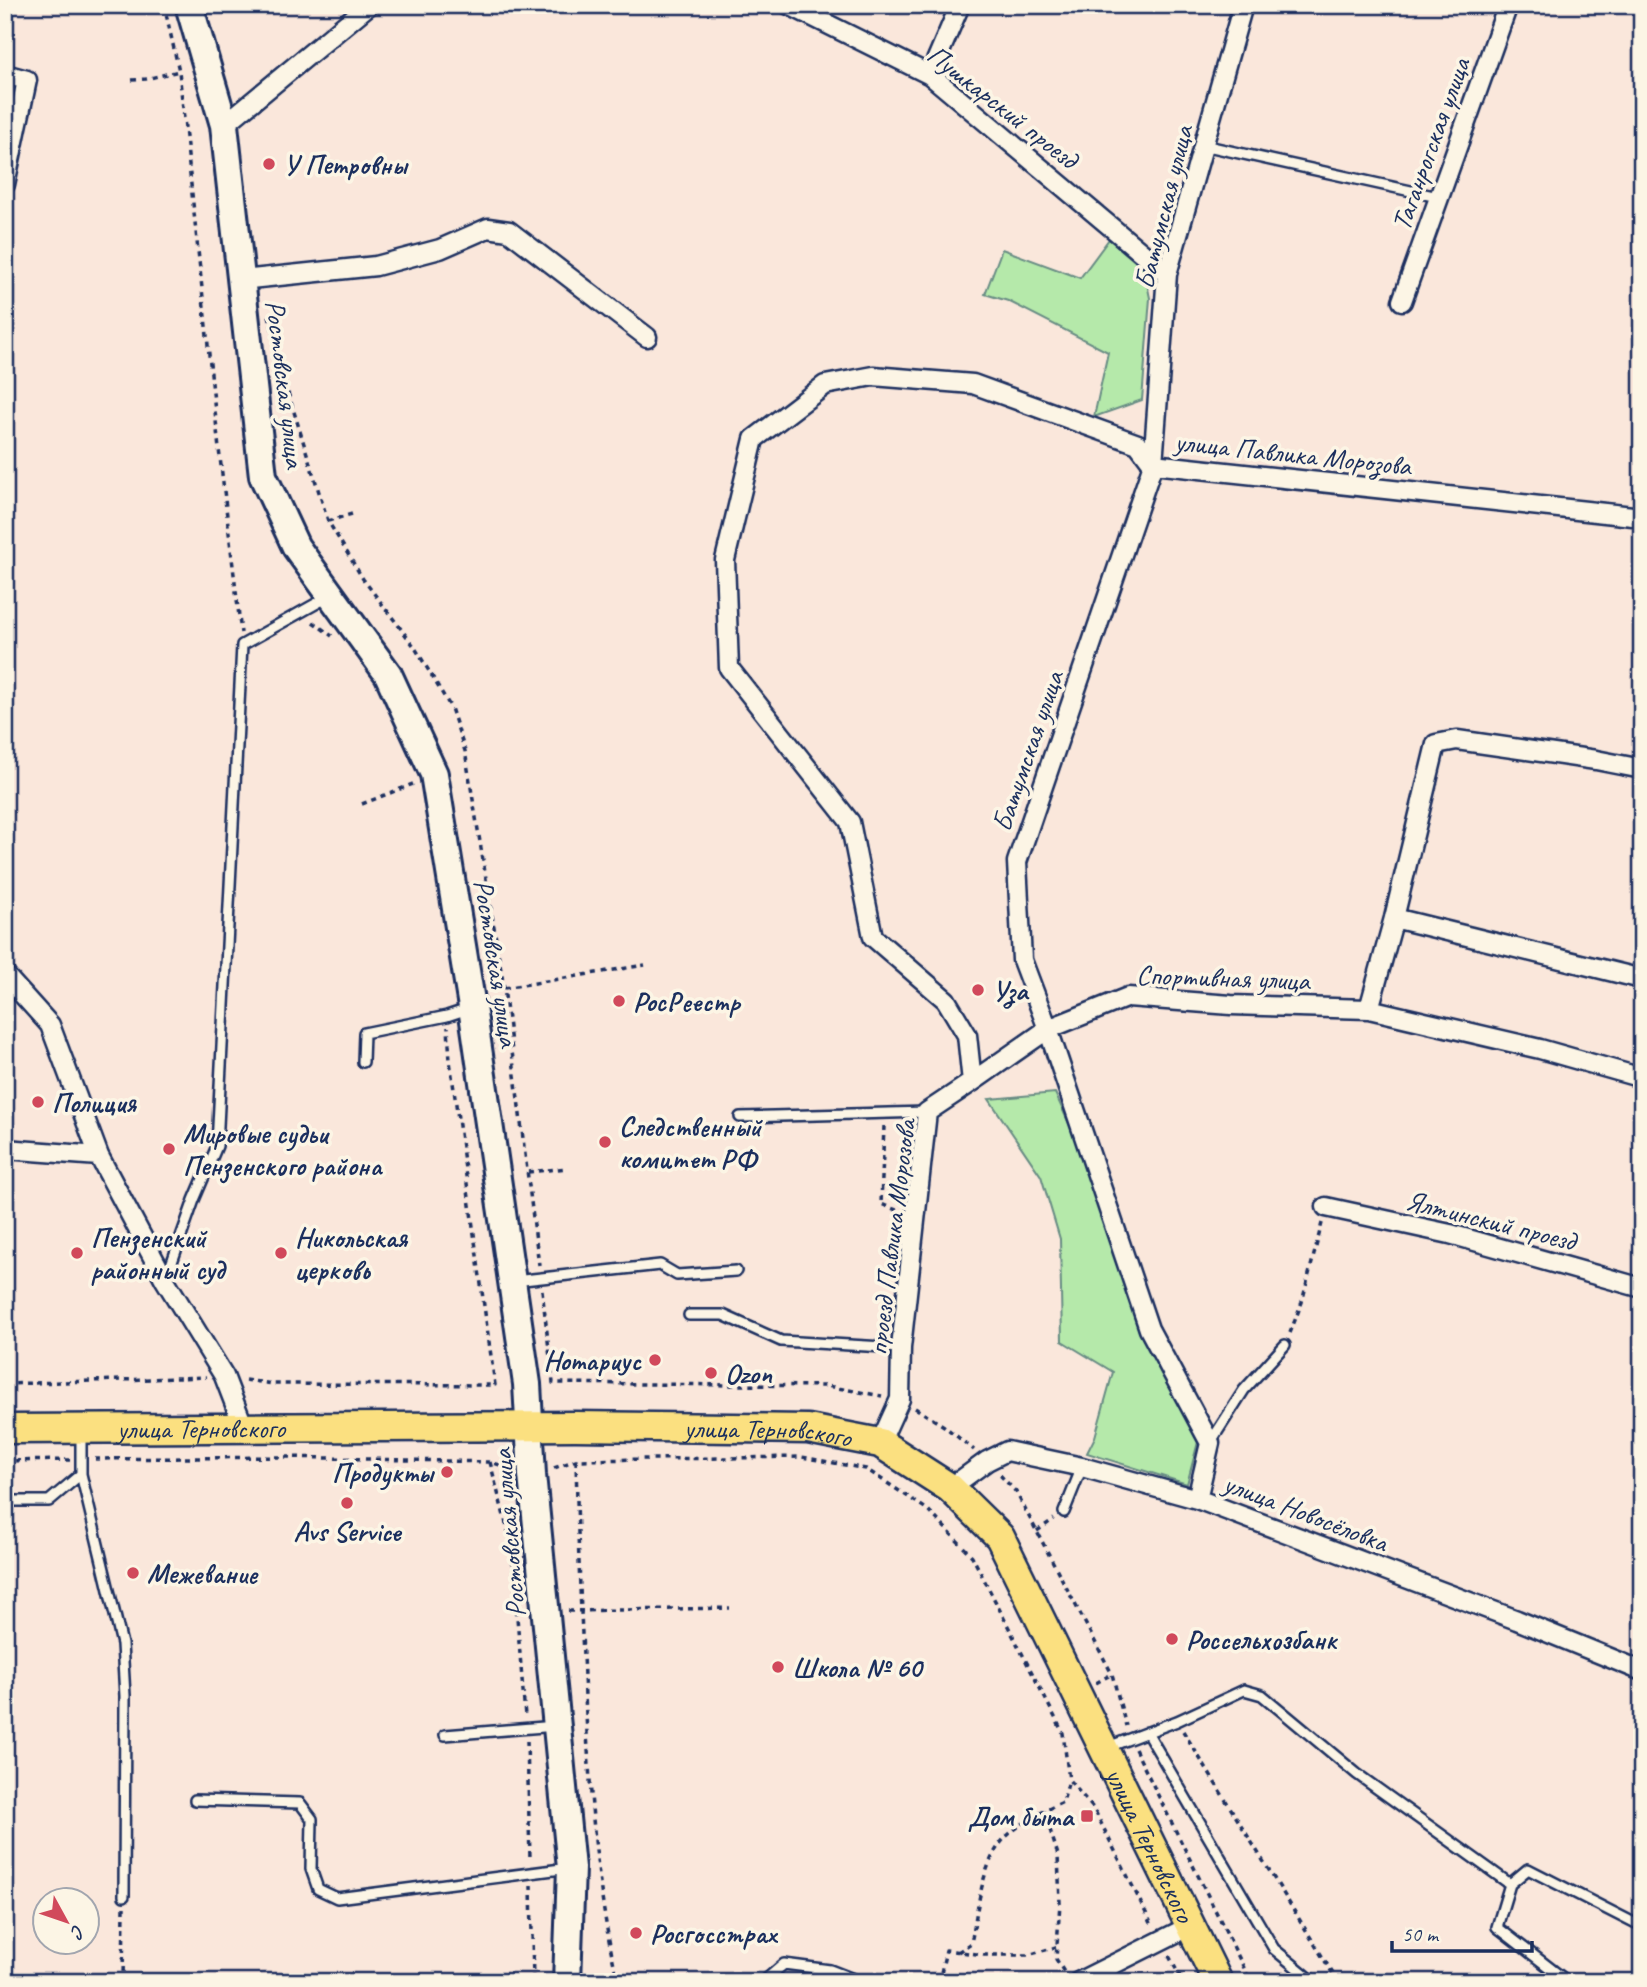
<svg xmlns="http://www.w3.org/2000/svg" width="1647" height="1987" font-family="Caveat,sans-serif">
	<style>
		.green { fill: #b5e9aa; stroke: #688c84; stroke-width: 2 }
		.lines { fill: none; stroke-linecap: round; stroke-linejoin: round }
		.lane-casing { stroke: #1b2f5e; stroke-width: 14 }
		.street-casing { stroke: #1b2f5e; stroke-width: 23 }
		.secondary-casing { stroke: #1b2f5e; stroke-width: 32 }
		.primary-casing { stroke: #1b2f5e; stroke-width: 33 }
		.path { stroke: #1b2f5e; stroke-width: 3.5; stroke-dasharray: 5 5; stroke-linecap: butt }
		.lane { stroke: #fcf5e5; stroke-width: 9 }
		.street { stroke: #fcf5e5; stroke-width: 18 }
		.secondary { stroke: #fcf5e5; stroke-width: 26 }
		.primary { stroke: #fbe080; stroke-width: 28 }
		.poi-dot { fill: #d1495b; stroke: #fcf5e5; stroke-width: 2.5 }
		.labels { text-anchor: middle; stroke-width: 7; stroke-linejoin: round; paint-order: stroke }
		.street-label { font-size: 28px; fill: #1b2f5e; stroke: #fcf5e5 }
		.poi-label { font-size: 28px; font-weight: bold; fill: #1b2f5e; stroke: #fcf5e5; text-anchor: start }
	</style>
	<rect width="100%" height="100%" fill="#fae7db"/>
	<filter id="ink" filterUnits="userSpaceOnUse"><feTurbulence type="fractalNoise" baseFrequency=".0143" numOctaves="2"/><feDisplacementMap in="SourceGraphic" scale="14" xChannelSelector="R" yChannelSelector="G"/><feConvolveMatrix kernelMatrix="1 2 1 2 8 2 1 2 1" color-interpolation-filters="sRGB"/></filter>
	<g filter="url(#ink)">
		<path class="green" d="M1109,239L1144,269L1150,298L1142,400L1094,417L1108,352L1008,301L985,294L1002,249L1080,278Z
			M1055,1093L1082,1152L1139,1331L1198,1442L1187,1484L1087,1453L1095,1437L1113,1372L1062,1341L1060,1239L1041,1176L989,1099Z"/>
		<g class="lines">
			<defs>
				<path id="lane" d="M1203,145L1438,197
					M363,1062L364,1033L447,1016L471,1008
					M740,1117L927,1112
					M166,1279L194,1200L217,1146L242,645L328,597
					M514,1281L660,1265L677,1275L736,1271
					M689,1315H723L781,1341L901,1348
					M81,1434V1474L122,1644L125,1696L124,1896
					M1210,1443L1244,1390L1285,1345
					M5,1501H49L81,1474
					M1064,1512L1082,1467
					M1147,1732L1274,1949L1314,1982
					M445,1735L556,1726
					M1108,1747L1177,1721L1244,1690L1262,1695L1357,1774L1510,1884L1528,1869L1636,1924
					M195,1800L300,1803L312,1819L311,1869L318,1889L337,1898L569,1868
					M1510,1884L1497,1927L1568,1982
					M763,1982L784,1964L830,1970L861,1982"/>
				<path id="street" d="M789,5L930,75L1167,274
					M5,74L27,80L5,184
					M930,75L960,5
					M224,125L369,5
					M241,280L376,266L440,249L488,228L509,231L647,337
					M1402,301L1508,5
					M1394,918L1642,979
					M5,975L50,1025L99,1156L165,1280L224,1376L244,1428
					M1369,1009L1394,918L1436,744L1457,740L1596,760L1642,769
					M972,1082L1048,1029L1128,997L1231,1005L1369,1009L1540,1049L1642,1078
					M5,1149L99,1156
					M1326,1207L1450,1234L1642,1288
					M880,1443L900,1399L901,1348L927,1112L972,1082L967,1035L946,1000L873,937L850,822L729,668L725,560L754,439L825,385L873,376L973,384L1138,444L1153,464L1642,517
					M950,1488L987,1461L1007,1451L1082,1467L1197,1499L1517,1620L1642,1671
					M1197,1499L1210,1443L1149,1329L1048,1029L1022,960L1017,862L1153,464L1167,274L1243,5
					M1078,1982L1190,1926"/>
				<path id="secondary" d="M189,5L224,125L263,476L296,547L388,674L434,774L472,1007L527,1384L532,1475L571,1868L567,1982"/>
				<g id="primary">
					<path id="s1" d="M5,1429L575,1426L808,1429L880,1443L950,1488L1000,1537L1218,1982"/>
				</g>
			</defs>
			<use href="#lane" class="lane-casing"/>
			<use href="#street" class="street-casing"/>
			<use href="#secondary" class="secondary-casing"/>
			<use href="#primary" class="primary-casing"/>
			<path class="path" d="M164,5L179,71L219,449L241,633
				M132,80L146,79L179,71
				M269,315L285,383L328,521L363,579L414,646L451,708L465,751L504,988L539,1265
				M328,521L352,514
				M313,622L332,636
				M362,804L413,784
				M504,988L645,965
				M884,1126L881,1204L899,1211
				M528,1172L567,1168
				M542,1290L553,1383L827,1386L882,1396
				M1290,1333L1302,1302L1322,1223
				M245,1380L274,1384L495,1385L450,1061L448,1027
				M5,1384L206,1377
				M915,1408L944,1426L974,1450
				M95,1459L285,1457L490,1462L510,1468
				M576,1460C578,1551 582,1642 587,1733C592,1817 598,1899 618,1982
				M5,1461L70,1460
				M490,1462L511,1543L525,1716
				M554,1468L576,1460L802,1457L866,1469L928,1510L972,1556L1063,1733L1069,1780L1094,1809L1152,1925
				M1000,1475L1016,1492L1112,1674L1126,1726
				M1037,1531L1054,1519
				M568,1611L730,1608
				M1096,1683L1112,1674
				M1183,1731L1338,1982
				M527,1741L530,1859
				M1135,1749L1251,1982
				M1044,1811L1058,1855L1060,1903L1056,1959L1064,1972
				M531,1885L533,1982
				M958,1952L971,1943C978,1910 981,1866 1003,1840C1019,1823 1042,1812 1063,1802L1069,1780
				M1169,1956L1183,1982
				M123,1982L124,1907
				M939,1982L946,1950L984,1955H1028L1056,1947"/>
			<use href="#lane" class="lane"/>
			<use href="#street" class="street"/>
			<use href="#secondary" class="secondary"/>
			<use href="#primary" class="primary"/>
		</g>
	</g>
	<g class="poi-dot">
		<circle cx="269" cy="164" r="7"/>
		<circle cx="978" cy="990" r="7"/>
		<circle cx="619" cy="1001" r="7"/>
		<circle cx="38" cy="1102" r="7"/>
		<circle cx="605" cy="1142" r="7"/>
		<circle cx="169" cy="1149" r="7"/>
		<circle cx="77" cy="1253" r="7"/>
		<circle cx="281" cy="1253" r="7"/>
		<circle cx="655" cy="1360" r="7"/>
		<circle cx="711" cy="1373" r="7"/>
		<circle cx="447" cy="1472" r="7"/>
		<circle cx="347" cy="1503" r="7"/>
		<circle cx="133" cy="1573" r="7"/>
		<circle cx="1172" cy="1639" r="7"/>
		<circle cx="778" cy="1667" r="7"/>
		<rect x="1080" y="1809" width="14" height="14" rx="3.5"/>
		<circle cx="636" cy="1933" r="7"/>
	</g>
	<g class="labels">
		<g class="street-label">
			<text transform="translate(1003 106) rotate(38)" y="10">Пушкарский проезд</text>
			<text transform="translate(1430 144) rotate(-70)" y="10">Таганрогская улица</text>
			<text transform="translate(1163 207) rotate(-76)" y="10">Батумская улица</text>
			<text transform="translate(286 384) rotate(83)" y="10">Ростовская улица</text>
			<text transform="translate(1293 453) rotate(6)" y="10">улица Павлика Морозова</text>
			<text transform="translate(1027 751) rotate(-71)" y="10">Батумская улица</text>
			<text transform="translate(497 963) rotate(81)" y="10">Ростовская улица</text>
			<text transform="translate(1223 977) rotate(2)" y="10">Спортивная улица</text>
			<text transform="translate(1491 1220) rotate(14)" y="10">Ялтинский проезд</text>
			<text transform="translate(891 1237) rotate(-83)" y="10">проезд Павлика Морозова</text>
			<text dy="10" stroke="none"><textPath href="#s1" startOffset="196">улица Терновского</textPath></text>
			<text dy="10" stroke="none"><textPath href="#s1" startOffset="763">улица Терновского</textPath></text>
			<text transform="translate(1306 1512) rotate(21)" y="10">улица Новосёловка</text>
			<text transform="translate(508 1533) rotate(-95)" y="10">Ростовская улица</text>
			<text dy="10" stroke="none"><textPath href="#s1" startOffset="1372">улица Терновского</textPath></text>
		</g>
		<g class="poi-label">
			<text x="283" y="174">У Петровны</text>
			<text x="992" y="1000">Уза</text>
			<text x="633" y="1011">РосРеестр</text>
			<text x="52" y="1112">Полиция</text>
			<text x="619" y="1136">Следственный<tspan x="619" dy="32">комитет РФ</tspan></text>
			<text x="183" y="1143">Мировые судьи<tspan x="183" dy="32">Пензенского района</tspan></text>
			<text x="91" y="1247">Пензенский<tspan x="91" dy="32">районный суд</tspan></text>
			<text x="295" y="1247">Никольская<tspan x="295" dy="32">церковь</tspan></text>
			<text x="641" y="1370" text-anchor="end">Нотариус</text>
			<text x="725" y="1383">Ozon</text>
			<text x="433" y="1482" text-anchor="end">Продукты</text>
			<text x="347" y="1541" text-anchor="middle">Avs Service</text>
			<text x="147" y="1583">Межевание</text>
			<text x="1186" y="1649">Россельхозбанк</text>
			<text x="792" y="1677">Школа № 60</text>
			<text x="1073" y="1826" text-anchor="end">Дом быта</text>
			<text x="650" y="1943">Росгосстрах</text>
		</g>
	</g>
	<rect width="1647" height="1987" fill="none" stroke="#fcf5e5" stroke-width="28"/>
	<rect x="14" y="14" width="1619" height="1959" fill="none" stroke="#1b2f5e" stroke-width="2.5" filter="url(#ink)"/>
	<g transform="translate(66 1921) rotate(130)"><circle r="33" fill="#fcf5e5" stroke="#a2a6af" stroke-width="2"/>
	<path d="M0-5L12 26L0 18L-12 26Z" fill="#d1495b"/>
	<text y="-10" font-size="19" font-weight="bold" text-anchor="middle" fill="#1b2f5e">С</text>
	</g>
	<path d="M1392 1941v10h140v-10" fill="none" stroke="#1b2f5e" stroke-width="3.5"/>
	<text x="1402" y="1941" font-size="21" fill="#1b2f5e" stroke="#fcf5e5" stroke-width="5" paint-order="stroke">50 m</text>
</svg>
